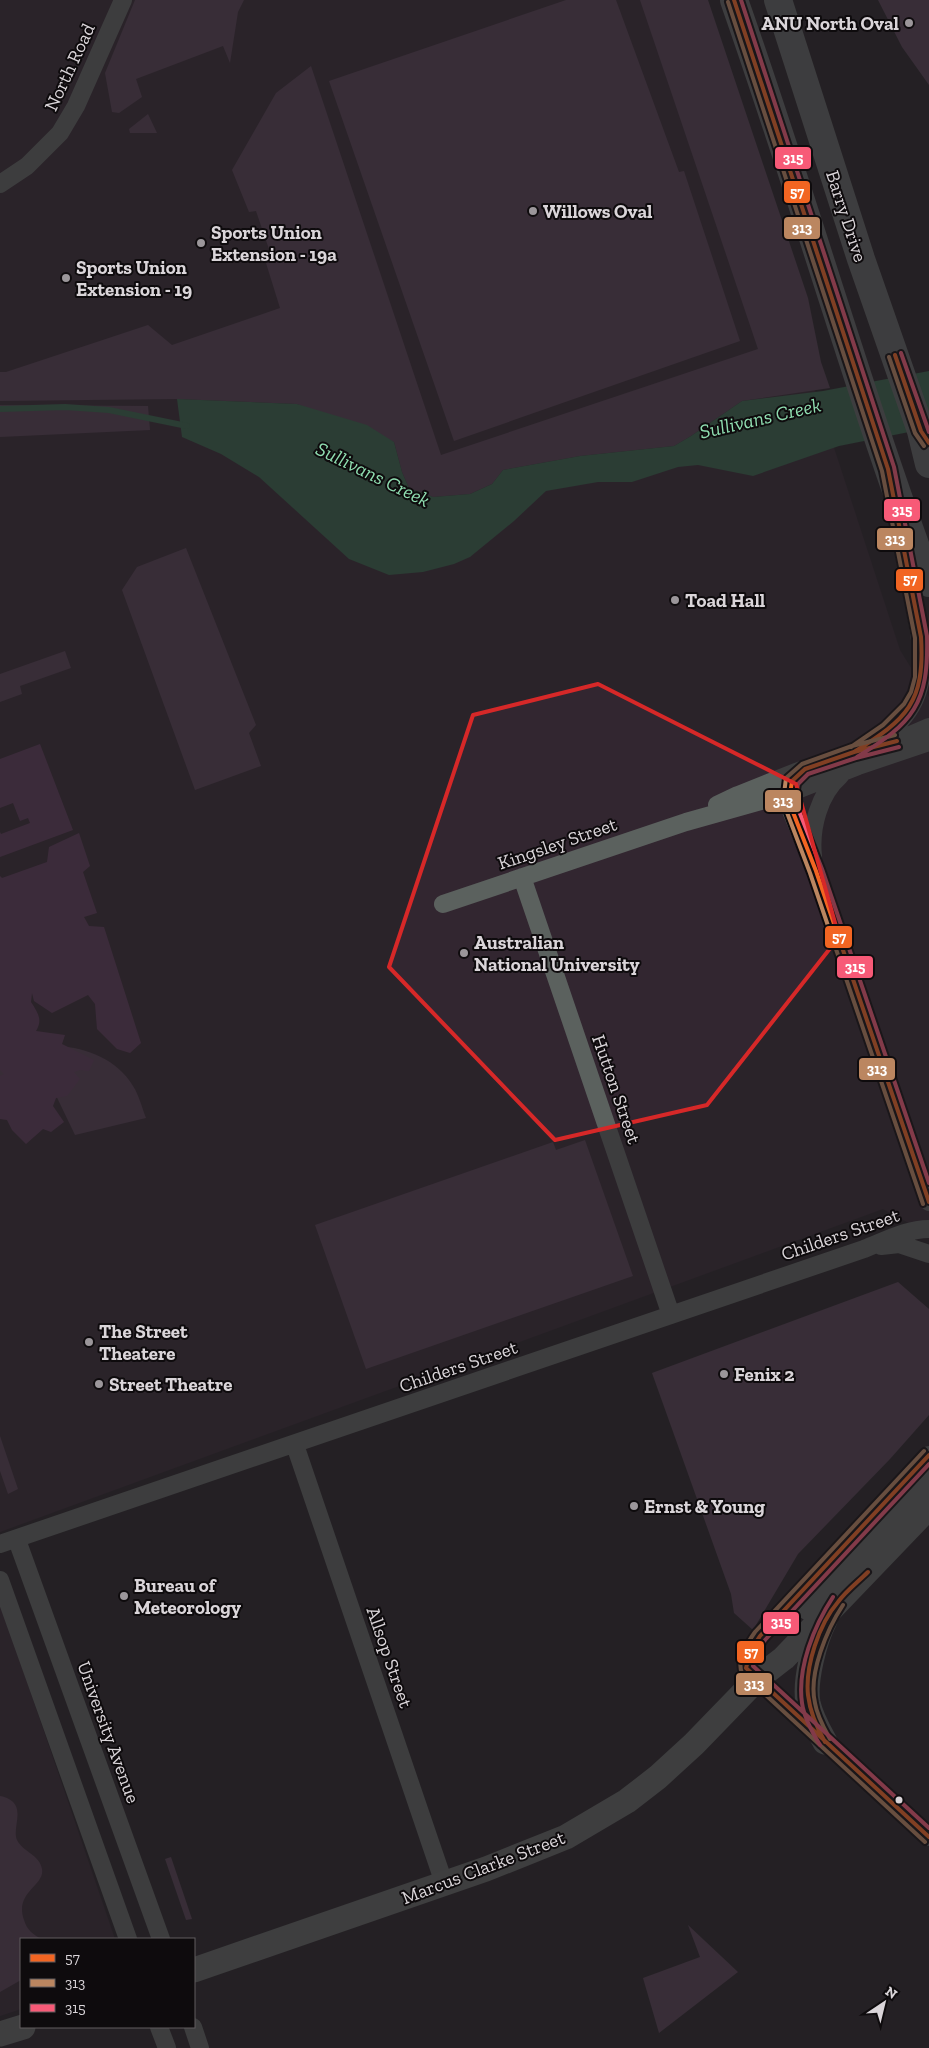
<svg xmlns="http://www.w3.org/2000/svg" width="929" height="2048" font-family="'Zilla Slab',serif">
	<style>
		.built { fill: #322630 }
		.green { fill: #503d4e }
		.forest { fill: #583855 }
		.water { fill: #335f47 }
		.lines { fill: none; stroke-linecap: round; stroke-linejoin: round }
		.stream { stroke: #335f47; stroke-width: 6 }
		.street { stroke: #5b615e; stroke-width: 18 }
		.secondary { stroke: #5d6360; stroke-width: 25 }
		.primary { stroke: #5c615f; stroke-width: 28 }
		.bus-1-casing { stroke: #0e0b0d; stroke-width: 8 }
		.bus-2-casing { stroke: #0e0b0d; stroke-width: 8 }
		.bus-3-casing { stroke: #0e0b0d; stroke-width: 8 }
		.bus-1 { stroke: #f26522; stroke-width: 4 }
		.bus-2 { stroke: #bb8660; stroke-width: 4 }
		.bus-3 { stroke: #f75a77; stroke-width: 4 }
		.marked { fill: none; stroke: #d62828; stroke-width: 4; stroke-linejoin: round }
		.poi-dot { fill: #9b969a; stroke: #0e0b0d; stroke-width: 2 }
		.bus-dot { fill: #dad5d9; stroke: #0e0b0d; stroke-width: 2 }
		.labels { text-anchor: middle; stroke-width: 4; stroke-linejoin: round; paint-order: stroke }
		.poi-label { font-size: 19px; font-weight: bold; fill: #dad5d9; stroke: #0e0b0d; text-anchor: start }
		.street-label { font-size: 19px; fill: #dad5d9; stroke: #0e0b0d }
		.water-label { font-size: 20px; font-style: italic; fill: #8fddb0; stroke: #0e0b0d }
		.line-badge { stroke: #0e0b0d; stroke-width: 2 }
		.badge-label { font-size: 14px; text-anchor: middle; font-weight: bold; fill: #fff }
	</style>
	<rect width="100%" height="100%" fill="#252125"/>
	<path class="built" d="M0,0H688L900,650L929,697V1234L883,1209L0,1532Z
		M0,1603L115,1939H21V2009L0,2016Z"/>
	<path class="green" d="M135,0H244L238,12L230,63L223,46L136,79L142,97L119,113L112,112L105,73Z
		M566,0H616L679,172L684,171L740,341L454,441L329,81Z
		M640,0H708L808,298L821,362L830,388L742,401L691,436L674,446L580,456L503,470L492,484L470,494L433,497L409,488L402,472L394,442L297,404L177,399L0,401V372H6L148,325L172,345L280,308L266,263L273,261L256,211L249,212L232,170L276,93L311,66L441,455L758,349Z
		M878,0H929V85L902,47Z
		M148,114L157,133H130L129,129Z
		M0,405L148,406L150,430L0,437Z
		M186,548L256,725L249,733L261,766L195,790L122,590L137,567Z
		M65,651L71,668L20,686L22,694L0,702V674Z
		M58,1046C87,1048 117,1059 133,1086C139,1095 142,1108 146,1118L75,1135L50,1083L0,1096V1062Z
		M585,1140L633,1276L366,1369L315,1225L553,1142L556,1150Z
		M898,1282L929,1309V1415L890,1459L798,1554L753,1630L734,1613L731,1594L652,1373Z
		M0,1436L18,1489L8,1494L0,1471Z
		M0,1796C30,1802 11,1827 17,1840C23,1852 40,1855 42,1869C45,1886 14,1892 24,1920C27,1930 33,1935 42,1939H21V1980L0,1992Z
		M171,1857L192,1919L186,1920L165,1859Z
		M688,1925L738,1972L659,2033L643,1978L700,1957Z"/>
	<path class="forest" d="M40,744L73,830L0,857V832L1,834L30,823L28,818L20,821L13,803L0,808V759Z
		M79,833L90,866L83,872L97,913L84,917L89,926L104,927L141,1043L130,1053L117,1049L97,1029L95,1004L88,995L52,1013L34,1001L32,993L31,1002C38,1013 43,1020 36,1031L65,1035L62,1044L94,1060L89,1071L80,1070L74,1072L80,1079L67,1096L56,1098L53,1106L64,1122L51,1132L43,1129L26,1144L12,1130L7,1120L0,1119V1076L4,1074L0,1070V876L2,878L47,862L49,847Z"/>
	<path class="water" d="M929,371V428L839,446L753,476L698,465L678,467L632,482H598L546,491L514,521L470,557L454,564L423,572L389,575L349,559L259,477L221,454L182,437L177,399L297,404L367,425L394,442L402,472L409,488L433,497L470,494L492,484L503,470L580,456L674,446L691,436L742,401L823,391Z"/>
	<g class="lines">
		<path class="stream" d="M0,409L65,407L109,410L187,426"/>
		<path class="street" d="M0,184L27,166L60,133L76,106L123,0
			M929,727L894,742L854,752L805,769L792,781L788,797L790,808L816,871L929,1202
			M867,744C877,738 888,732 896,725C929,694 924,656 916,615C911,588 905,560 900,533
			M717,805L738,795L801,770
			M813,856C810,828 819,794 840,776
			M522,877L671,1315
			M443,904L686,822L789,793L858,766L929,742
			M881,1246L899,1244L929,1254
			M295,1445L444,1883
			M929,1455L760,1636L751,1650L746,1668L929,1837
			M17,1540L161,1939
			M0,1544L864,1249C885,1241 906,1229 929,1229
			M0,1580L128,1939
			M159,2027L167,2048
			M193,2027L200,2048"/>
		<path class="secondary" d="M809,1608L929,1477
			M825,1742C818,1729 811,1717 808,1703C804,1680 815,1640 825,1620
			M194,1970L486,1869L566,1837L627,1801L658,1777L694,1744L757,1679L784,1658L929,1507
			M0,2034L23,2027"/>
		<path class="primary" d="M734,0C802,193 858,391 929,583
			M778,0L861,259L921,431L929,464"/>
		<defs>
			<path id="bus-1" d="M734,0L888,469L921,637C925,703 907,719 854,752
				M895,355L921,431L929,443
				M897,741L854,752L805,769L792,781L789,802L816,871L929,1202
				M929,1455L760,1636L751,1650L746,1668L929,1837
				M825,1742C817,1728 810,1712 808,1695C805,1666 819,1624 838,1602C846,1591 858,1582 868,1572"/>
			<path id="bus-2" d="M728,2L882,471L915,638V677L911,692L904,704L883,725L851,747
				M889,357L915,433L924,446
				M895,735L852,746L802,764L786,778L783,802L810,873L923,1204
				M924,1451L755,1632C748,1642 736,1660 742,1673L925,1842
				M830,1739C824,1728 817,1716 815,1703C808,1674 827,1629 843,1605"/>
			<path id="bus-3" d="M741,0L894,467L927,636C929,704 913,723 857,757
				M901,353L929,432
				M899,747L856,758L808,774L798,784L795,801L822,869L929,1183
				M929,1464L765,1640L757,1653L753,1666L929,1828
				M820,1745C812,1732 804,1718 802,1703C797,1668 814,1626 833,1597"/>
		</defs>
		<use href="#bus-1" class="bus-1-casing"/>
		<use href="#bus-2" class="bus-2-casing"/>
		<use href="#bus-3" class="bus-3-casing"/>
		<use href="#bus-1" class="bus-1"/>
		<use href="#bus-2" class="bus-2"/>
		<use href="#bus-3" class="bus-3"/>
	</g>
	<path d="M0 0H929V2048H0ZM598,684L796,784L839,937L707,1105L555,1140L389,967L473,715Z" fill="#252125" fill-opacity=".55" fill-rule="evenodd"/>
	<path class="marked" d="M598,684L796,784L839,937L707,1105L555,1140L389,967L473,715Z"/>
	<g class="poi-dot">
		<circle cx="909" cy="23" r="5"/>
		<circle cx="533" cy="211" r="5"/>
		<circle cx="201" cy="243" r="5"/>
		<circle cx="66" cy="278" r="5"/>
		<circle cx="675" cy="600" r="5"/>
		<circle cx="464" cy="953" r="5"/>
		<circle cx="89" cy="1342" r="5"/>
		<circle cx="724" cy="1374" r="5"/>
		<circle cx="99" cy="1384" r="5"/>
		<circle cx="634" cy="1506" r="5"/>
		<circle cx="124" cy="1596" r="5"/>
	</g>
	<circle class="bus-dot" cx="899" cy="1800" r="4.5"/>
	<g class="labels">
		<g class="poi-label">
			<text x="899" y="30" text-anchor="end">ANU North Oval</text>
			<text x="543" y="218">Willows Oval</text>
			<text x="211" y="239">Sports Union<tspan x="211" dy="22">Extension - 19a</tspan></text>
			<text x="76" y="274">Sports Union<tspan x="76" dy="22">Extension - 19</tspan></text>
			<text x="685" y="607">Toad Hall</text>
			<text x="474" y="949">Australian<tspan x="474" dy="22">National University</tspan></text>
			<text x="99" y="1338">The Street<tspan x="99" dy="22">Theatere</tspan></text>
			<text x="734" y="1381">Fenix 2</text>
			<text x="109" y="1391">Street Theatre</text>
			<text x="644" y="1513">Ernst &amp; Young</text>
			<text x="134" y="1592">Bureau of<tspan x="134" dy="22">Meteorology</tspan></text>
		</g>
		<g class="street-label">
			<text transform="translate(69 67) rotate(-65)" y="7">North Road</text>
			<text transform="translate(847 216) rotate(72)" y="7">Barry Drive</text>
			<text transform="translate(557 843) rotate(-19)" y="7">Kingsley Street</text>
			<text transform="translate(617 1089) rotate(71)" y="7">Hutton Street</text>
			<text transform="translate(840 1234) rotate(-19)" y="7">Childers Street</text>
			<text transform="translate(458 1366) rotate(-19)" y="7">Childers Street</text>
			<text transform="translate(390 1657) rotate(71)" y="7">Allsop Street</text>
			<text transform="translate(109 1732) rotate(70)" y="7">University Avenue</text>
			<text transform="translate(483 1867) rotate(-21)" y="7">Marcus Clarke Street</text>
		</g>
		<g class="water-label">
			<text transform="translate(760 418) rotate(-13)" y="7">Sullivans Creek</text>
			<text transform="translate(373 474) rotate(26)" y="7">Sullivans Creek</text>
		</g>
	</g>
	<g class="line-badge">
		<rect x="774" y="146" width="38" height="24" rx="5" fill="#f75a77"/>
		<rect x="783" y="180" width="28" height="24" rx="5" fill="#f26522"/>
		<rect x="783" y="216" width="38" height="24" rx="5" fill="#bb8660"/>
		<rect x="883" y="498" width="38" height="24" rx="5" fill="#f75a77"/>
		<rect x="876" y="527" width="38" height="24" rx="5" fill="#bb8660"/>
		<rect x="895" y="568" width="29" height="24" rx="5" fill="#f26522"/>
		<rect x="764" y="789" width="38" height="24" rx="5" fill="#bb8660"/>
		<rect x="824" y="925" width="29" height="24" rx="5" fill="#f26522"/>
		<rect x="836" y="955" width="38" height="24" rx="5" fill="#f75a77"/>
		<rect x="858" y="1057" width="38" height="24" rx="5" fill="#bb8660"/>
		<rect x="762" y="1611" width="38" height="24" rx="5" fill="#f75a77"/>
		<rect x="736" y="1640" width="29" height="24" rx="5" fill="#f26522"/>
		<rect x="735" y="1672" width="38" height="24" rx="5" fill="#bb8660"/>
	</g>
	<g class="badge-label">
		<text x="793" y="163">315</text>
		<text x="797" y="197">57</text>
		<text x="802" y="233">313</text>
		<text x="902" y="515">315</text>
		<text x="895" y="544">313</text>
		<text x="910" y="584">57</text>
		<text x="783" y="806">313</text>
		<text x="839" y="942">57</text>
		<text x="855" y="972">315</text>
		<text x="877" y="1074">313</text>
		<text x="781" y="1627">315</text>
		<text x="751" y="1657">57</text>
		<text x="754" y="1689">313</text>
	</g>
	<rect x="20" y="1938" width="175" height="90" fill="#0e0b0d" stroke="#605c5f"/>
	<rect x="30" y="1954" width="25" height="8" fill="#f26522" stroke="#605c5f"/>
	<text x="65" y="1963" font-size="15" fill="#dad5d9">57</text>
	<rect x="30" y="1979" width="25" height="8" fill="#bb8660" stroke="#605c5f"/>
	<text x="65" y="1988" font-size="15" fill="#dad5d9">313</text>
	<rect x="30" y="2004" width="25" height="8" fill="#f75a77" stroke="#605c5f"/>
	<text x="65" y="2013" font-size="15" fill="#dad5d9">315</text>
	<g transform="translate(884 2003) rotate(35)" stroke="#0e0b0d" stroke-width="4" paint-order="stroke">
	<path d="M0-4L9 19L0 12L-9 19Z" fill="#dad5d9"/>
	<text y="-8" font-size="14" font-weight="bold" text-anchor="middle" fill="#dad5d9">N</text>
	</g>
</svg>
